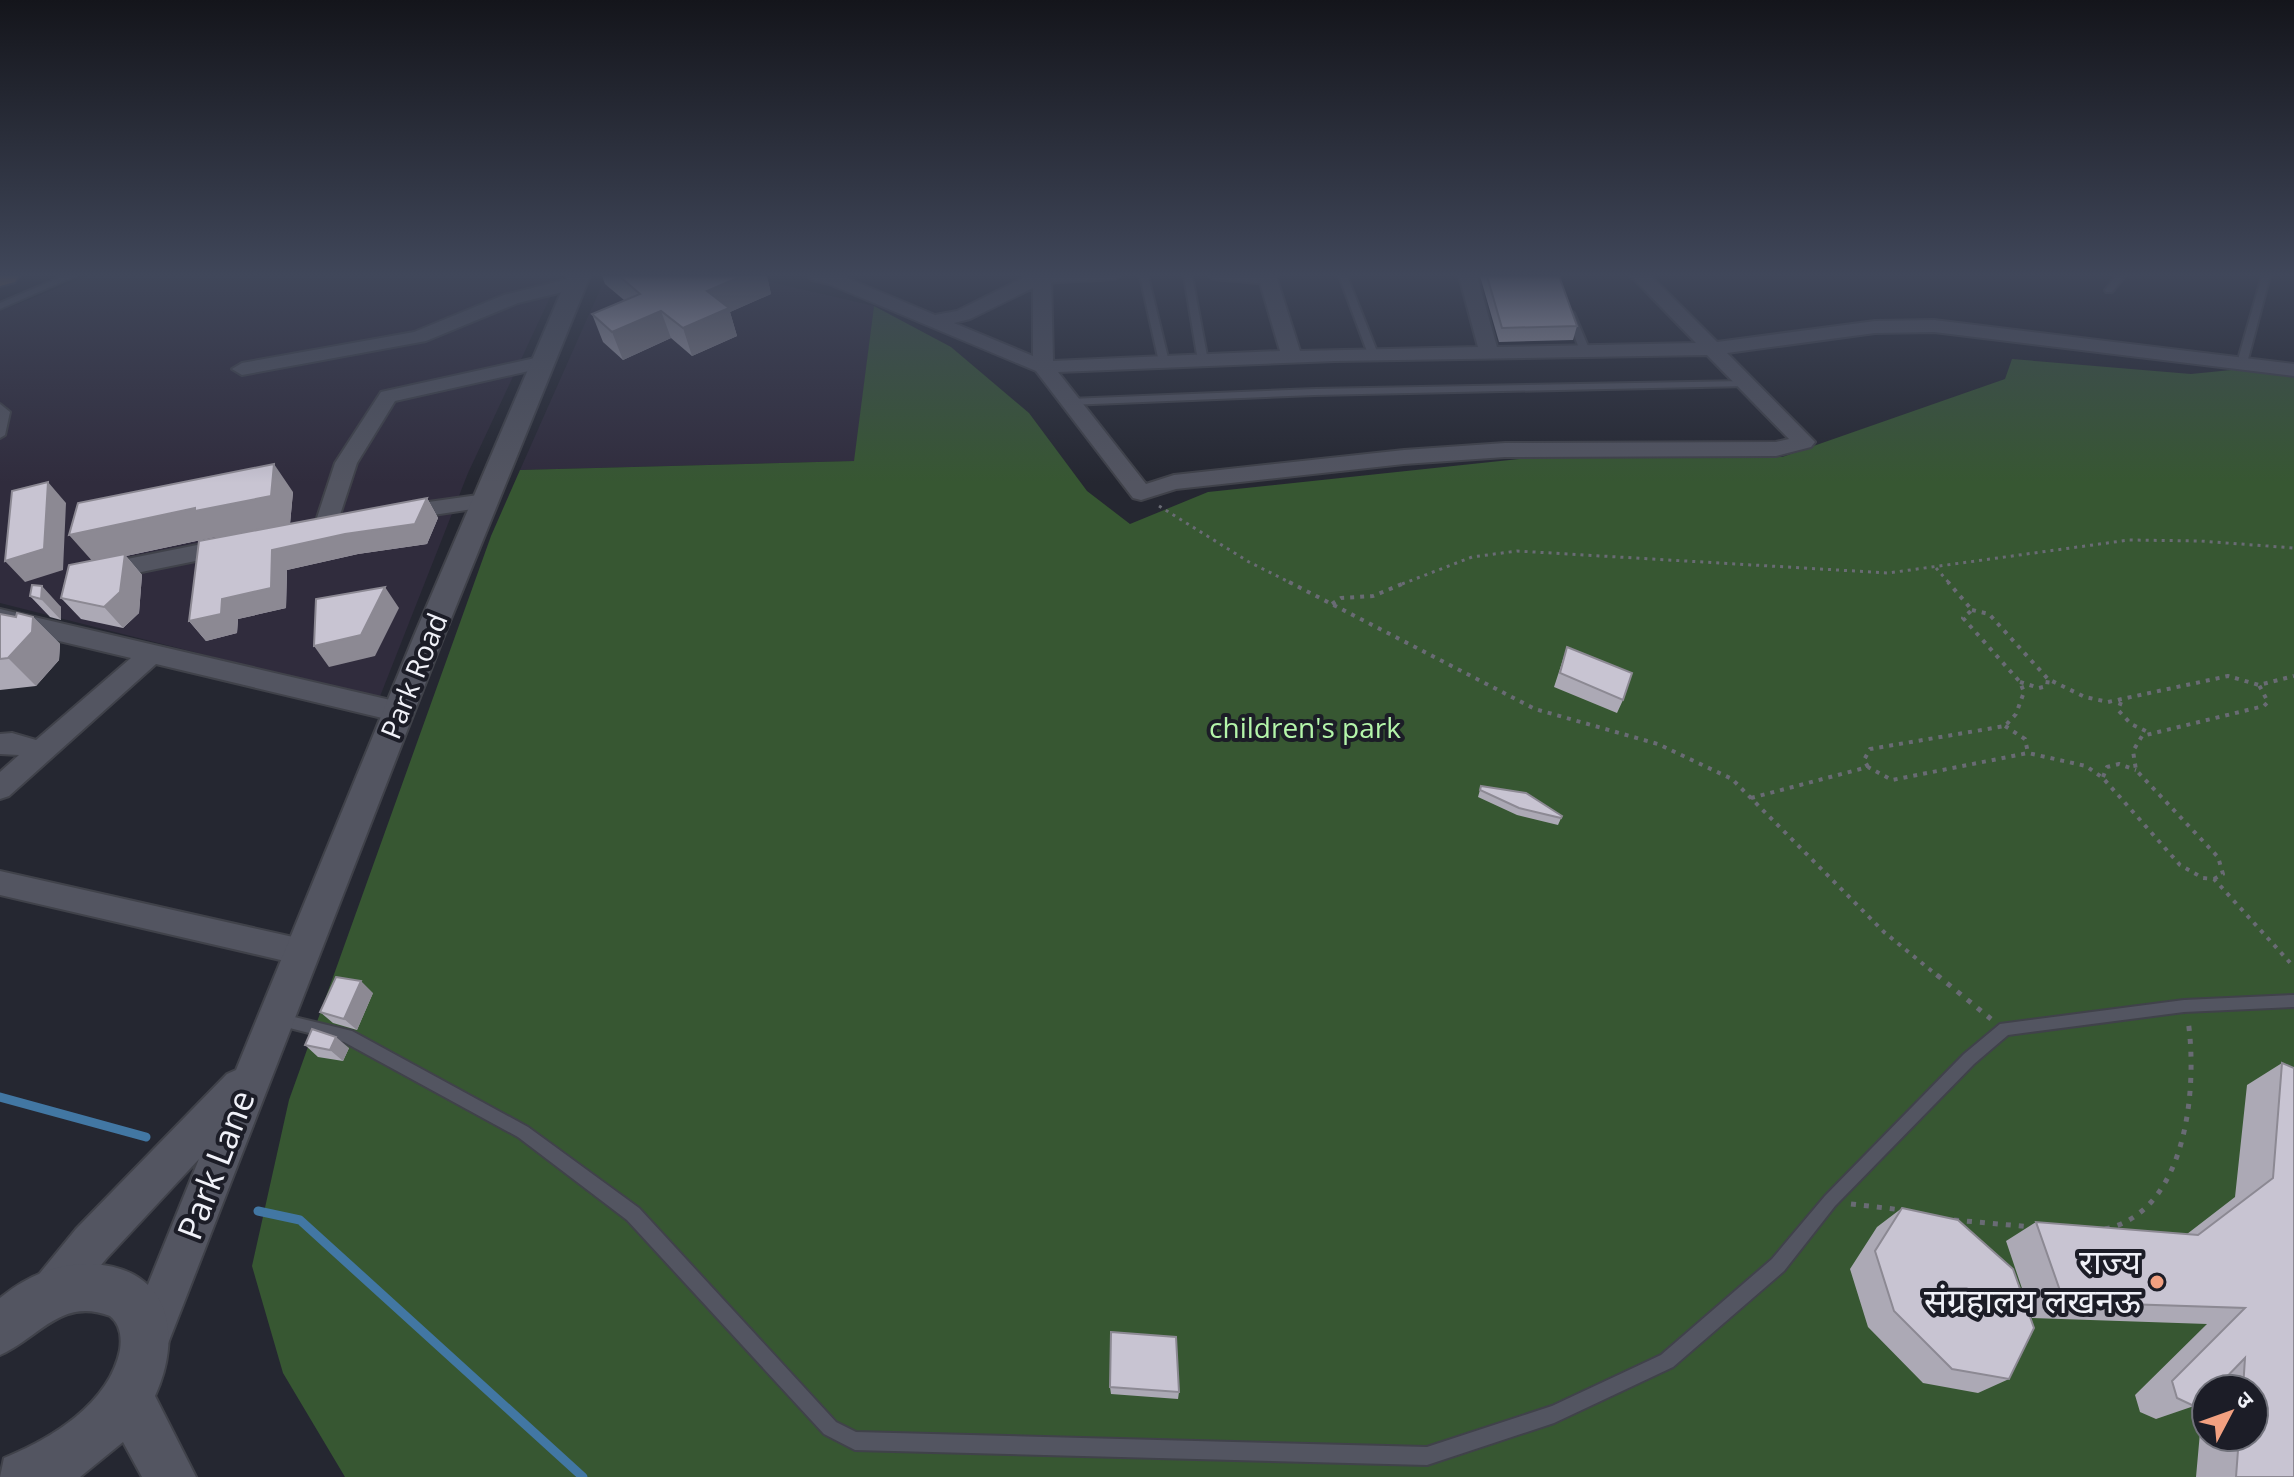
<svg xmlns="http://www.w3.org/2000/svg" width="2294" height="1477" font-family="'Open Sans','Noto Sans Devanagari',sans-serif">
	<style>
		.commercial { fill: #302c3d }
		.green { fill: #375732; fill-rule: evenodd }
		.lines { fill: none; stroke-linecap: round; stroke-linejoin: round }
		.stream { stroke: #4277a3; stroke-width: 9 }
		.service-casing { stroke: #40424a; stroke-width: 4 }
		.minor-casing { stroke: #40424a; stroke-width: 4 }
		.tertiary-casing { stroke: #40424a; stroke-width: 4 }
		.secondary-casing { stroke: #40424a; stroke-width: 4 }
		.primary-casing { stroke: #40424a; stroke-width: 4 }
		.path-far2 { stroke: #696b74; stroke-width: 3; stroke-dasharray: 3 5; stroke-linecap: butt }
		.path-far1 { stroke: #696b74; stroke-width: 4; stroke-dasharray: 4 6; stroke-linecap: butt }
		.path { stroke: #696b74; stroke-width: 5; stroke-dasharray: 5 8; stroke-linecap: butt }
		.service { fill: #535561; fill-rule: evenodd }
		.minor { fill: #535561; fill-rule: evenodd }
		.tertiary { fill: #535561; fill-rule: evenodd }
		.secondary { fill: #535561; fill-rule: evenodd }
		.primary { fill: #966f3d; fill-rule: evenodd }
		.wall { fill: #aca9b5; fill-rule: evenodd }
		.shaded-wall { fill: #8c8993 }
		.building { fill: #c8c4d2; stroke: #8c8993; stroke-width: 2 }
		.poi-dot { fill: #f2a080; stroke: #1c1d27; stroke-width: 3 }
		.labels { text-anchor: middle; stroke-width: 8; stroke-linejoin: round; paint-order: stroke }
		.street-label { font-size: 28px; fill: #f0f1f8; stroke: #1c1d27 }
		.park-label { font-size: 28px; fill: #b4f5aa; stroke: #1c1d27 }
		.near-street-label { font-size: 34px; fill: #f0f1f8; stroke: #1c1d27 }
		.near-poi-label { font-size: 34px; fill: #f0f1f8; stroke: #1c1d27; text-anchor: end }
	</style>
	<rect width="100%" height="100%" fill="#252731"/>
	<path class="commercial" d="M88,276H560L468,473L379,699L0,603V311Z
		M606,276H745L874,306L855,461L520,470Z"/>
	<path class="green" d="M874,306L951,347L1029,413L1087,491L1130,524L1208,492L1528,458L1782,457L2005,379L2012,359L2191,374L2241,369L2294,377V1477H345L283,1373L252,1266L289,1100L491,536L520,470L854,461ZM2206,1389H2254V1437H2206Z"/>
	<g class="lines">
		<path class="stream" d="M0,1097L146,1137
			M258,1211L300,1220L583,1477"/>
		<defs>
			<path id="service" d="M63,276H75L0,309V303Z
				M1065,276H1119L1115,279L1042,283L1038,280L1042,277Z
				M1140,276H1148L1169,362L1167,364H1161L1159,362Z
				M1184,276H1192L1208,361L1203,364L1198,361Z
				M1209,276C1229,276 1255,273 1273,281L1269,284L1213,279Z
				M1339,276H1347L1378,354L1376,356L1373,357L1368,354Z
				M2116,276H2125L2112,292H2106L2105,290Z
				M2262,276H2270L2247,363L2242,366L2237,363Z
				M1570,310L1574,313L1590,351L1588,353H1582L1580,351L1566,313Z
				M1745,381L1750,384L1748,386L1315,395L1069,405L1064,402L1069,399L1315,389Z
				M0,404L10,412L5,435L0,438Z
				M2294,995V1007L2184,1012L2008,1035L1974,1064L1835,1206L1784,1271L1673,1367L1554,1423L1427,1465L855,1450L824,1434L627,1220L518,1137L344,1042L278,1025L273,1024L271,1019L273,1014L278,1013L352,1031L528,1127L639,1208L836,1422L856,1432L1427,1447L1552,1406L1661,1355L1772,1259L1825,1196L1964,1054L2000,1024L2184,1000Z"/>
			<path id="minor" d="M809,276H842L935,315L957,311L1027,276H1051L1053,361L1280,351L1258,276H1276L1300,351L1478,347L1459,276H1477L1497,347L1696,343L1631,276H1651L1717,342L1875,321L1934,320L2294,364V376L1934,332L1875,333L1727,353L1815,442L1811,447L1776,456L1505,457L1404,464L1176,489L1141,500L1133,498L1036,371L829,284L812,280ZM1033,288V356L954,323L970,319ZM1707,355L1789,439L1776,442L1505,443L1404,450L1174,475L1146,484L1058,372L1335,361Z
				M576,277L583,279L585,283L583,287L518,303L426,341L242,375L232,369L242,363L414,332L504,295Z
				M544,356L554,362L551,366L395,401L357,463L336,527L333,532H317L314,527L335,463L381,392Z
				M485,494L493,496L496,501L493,506L400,520L392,518L389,513L392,508L400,506Z
				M232,538L240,540L243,546L240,552L102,580L94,578L90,572L94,566L102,564Z
				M0,609L399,702L408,705L412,712L408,719L399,722L156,664L9,796L0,799V772L19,755L0,754V734L12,733L36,740L131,658L0,627Z
				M0,871L302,939L312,943L317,952L312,961L302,965L0,895Z"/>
			<path id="tertiary" d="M568,276H590L444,636L167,1346L161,1362L145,1368L129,1362L123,1346L199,1159L106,1259L66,1308L51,1315L36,1308L29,1293L36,1278L76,1229L227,1074L236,1070L414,636Z"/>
			<path id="secondary" d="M92,1264C170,1268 183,1334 155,1396L196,1477H142L123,1442L80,1477H0L4,1458C51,1439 109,1404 120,1350C122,1337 120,1324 110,1316C61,1297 39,1338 0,1355V1298C27,1276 57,1263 92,1264Z"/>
			<path id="primary" d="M0,276H19L15,282L0,286Z"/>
		</defs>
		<use href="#service" class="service-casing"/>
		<use href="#minor" class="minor-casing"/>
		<use href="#tertiary" class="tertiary-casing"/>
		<use href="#secondary" class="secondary-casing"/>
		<use href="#primary" class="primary-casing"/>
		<path class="path-far2" d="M1159,506L1249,562L1293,584
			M1936,568L1950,584
			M1402,584L1472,557L1517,551L1888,573L2129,540L2200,541L2294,548"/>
		<path class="path-far1" d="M1289,582L1535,709L1658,744L1732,779L1884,932L1939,977
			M1332,604L1341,598L1373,596L1407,582
			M1972,610L1989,614L2048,679L2085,697L2108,702L2228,676L2259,685L2294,676
			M2020,682L2039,688L2047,686L2048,679
			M2121,702L2118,710L2131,724L2150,733
			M2005,726L2025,739L2028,753
			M1868,767L1864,760L1870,749L2005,726L2016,714L2024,692L2020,682L1963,618L1972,610L1948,582
			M2103,777L2107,767L2119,764L2136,770
			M1751,798L1868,767L1892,780L2028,753L2086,766L2103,778L2180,865L2203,878L2214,879L2294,967
			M2214,879L2223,874L2218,857L2136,770L2133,751L2142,736L2264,706L2268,702L2259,685"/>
		<path class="path" d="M1937,975L1991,1019
			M1851,1204L1902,1210
			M1954,1220L2032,1227
			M2105,1229C2187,1212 2198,1088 2188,1020"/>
		<use href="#service" class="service"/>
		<use href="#minor" class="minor"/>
		<use href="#tertiary" class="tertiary"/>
		<use href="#secondary" class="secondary"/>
		<use href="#primary" class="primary"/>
	</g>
	<path class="wall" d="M602,276H767L771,294L730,312L737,336L692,356L671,338L623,360L603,342L592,314L624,300L605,284Z
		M1480,276H1559L1577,326L1573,340L1499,342Z
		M293,492L290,524L427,498L438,518L427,544L358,554L287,570L286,608L238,619L237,633L206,641L189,621L215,537L126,556L142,575L139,613L123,628L81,619L61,598L92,561Z
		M32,585L61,607V620L50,617L30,596Z
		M0,614L16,617H33L60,644L59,660L36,686L0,690Z
		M1567,647L1623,700L1617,713L1554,687Z
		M1481,786L1562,816L1558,825L1517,815L1478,797Z
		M373,993L357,1030L333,1023L320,1012Z
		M305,1045L349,1048L343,1061L318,1057Z
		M2282,1063L2294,1477H2196L2203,1399L2194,1406L2156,1419L2140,1412L2135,1395L2207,1324L2032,1318L2006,1241L2036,1222L2187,1234L2235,1197L2247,1085ZM2206,1389H2254V1437H2206Z
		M1902,1208L2009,1379L1978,1393L1923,1383L1868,1327L1850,1269L1877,1227Z
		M1110,1387L1179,1392L1178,1399L1111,1394Z"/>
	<path class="shaded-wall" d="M742,276H767L771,294L730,312L737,336L692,356L683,328L707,291Z
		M661,311L671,338L623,360L612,332Z
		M274,464L293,492L290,524L216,539L215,537L126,556L142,575L139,613L123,628L104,607L94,563L69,535Z
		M48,482L66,503L63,570L25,582L5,561Z
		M427,498L438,518L427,544L358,554L287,570L286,608L238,619L237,633L206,641L189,621L222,599L272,550Z
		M42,586L61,607V620L41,599Z
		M385,587L399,608L375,656L329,667L314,646Z
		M33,617L60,644L59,660L36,686L8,658Z
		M361,981L373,993L357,1030L344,1019Z
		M336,1037L349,1048L343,1061L330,1050Z"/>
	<path class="building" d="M619,276H742L707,291L729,308L683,328L661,311L612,332L592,314L640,294Z
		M1487,276H1559L1577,326L1502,328Z
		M274,464L271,496L195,511V508L69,535L78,503Z
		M48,482L44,549L5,561L12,491Z
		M427,498L415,524L345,534L272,550L271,588L222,599L221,614L189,621L199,541Z
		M125,554L120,592L104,607L61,598L69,565Z
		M32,585L42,586L41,599L30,596Z
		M385,587L361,635L314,646L316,599Z
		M17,613L33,617L32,632L8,658L0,659V614L16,617Z
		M1567,647L1632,673L1623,700L1560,673Z
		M1481,786L1526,793L1562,816L1561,818L1519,808L1480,790Z
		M336,977L361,981L344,1019L320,1012Z
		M312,1029L336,1037L330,1050L305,1045Z
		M2282,1063L2294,1068V1477H2236L2239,1437H2254V1389H2243L2245,1358L2215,1389H2206V1397L2194,1406L2177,1398L2172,1381L2245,1308L2064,1302L2036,1222L2198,1235L2273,1178Z
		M1902,1208L1958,1220L2013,1269L2034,1328L2009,1379L1952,1369L1894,1311L1875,1251Z
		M1111,1332L1176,1337L1179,1392L1110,1387Z"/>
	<linearGradient id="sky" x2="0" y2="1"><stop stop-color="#14151b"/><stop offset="0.57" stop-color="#40475a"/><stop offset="1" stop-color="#40475a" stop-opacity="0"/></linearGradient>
	<rect width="2294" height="483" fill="url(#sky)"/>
	<circle class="poi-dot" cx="2157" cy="1282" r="8"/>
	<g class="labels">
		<g class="street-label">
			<text transform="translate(414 676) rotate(-68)" y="10">Park Road</text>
		</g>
		<g class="park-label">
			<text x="1305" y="738">children's park</text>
		</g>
		<g class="near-street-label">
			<text transform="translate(216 1165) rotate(-69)" y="12">Park Lane</text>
		</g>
		<g class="near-poi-label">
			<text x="2141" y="1274">राज्य<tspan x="2141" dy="39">संग्रहालय लखनऊ</tspan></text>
		</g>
	</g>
	<g transform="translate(2230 1413) rotate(49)"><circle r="38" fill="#1c1d27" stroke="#71727b" stroke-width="2"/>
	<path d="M0-6L14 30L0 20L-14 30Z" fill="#f2a080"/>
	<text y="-12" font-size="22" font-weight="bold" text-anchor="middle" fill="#f0f1f8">उ</text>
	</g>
</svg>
